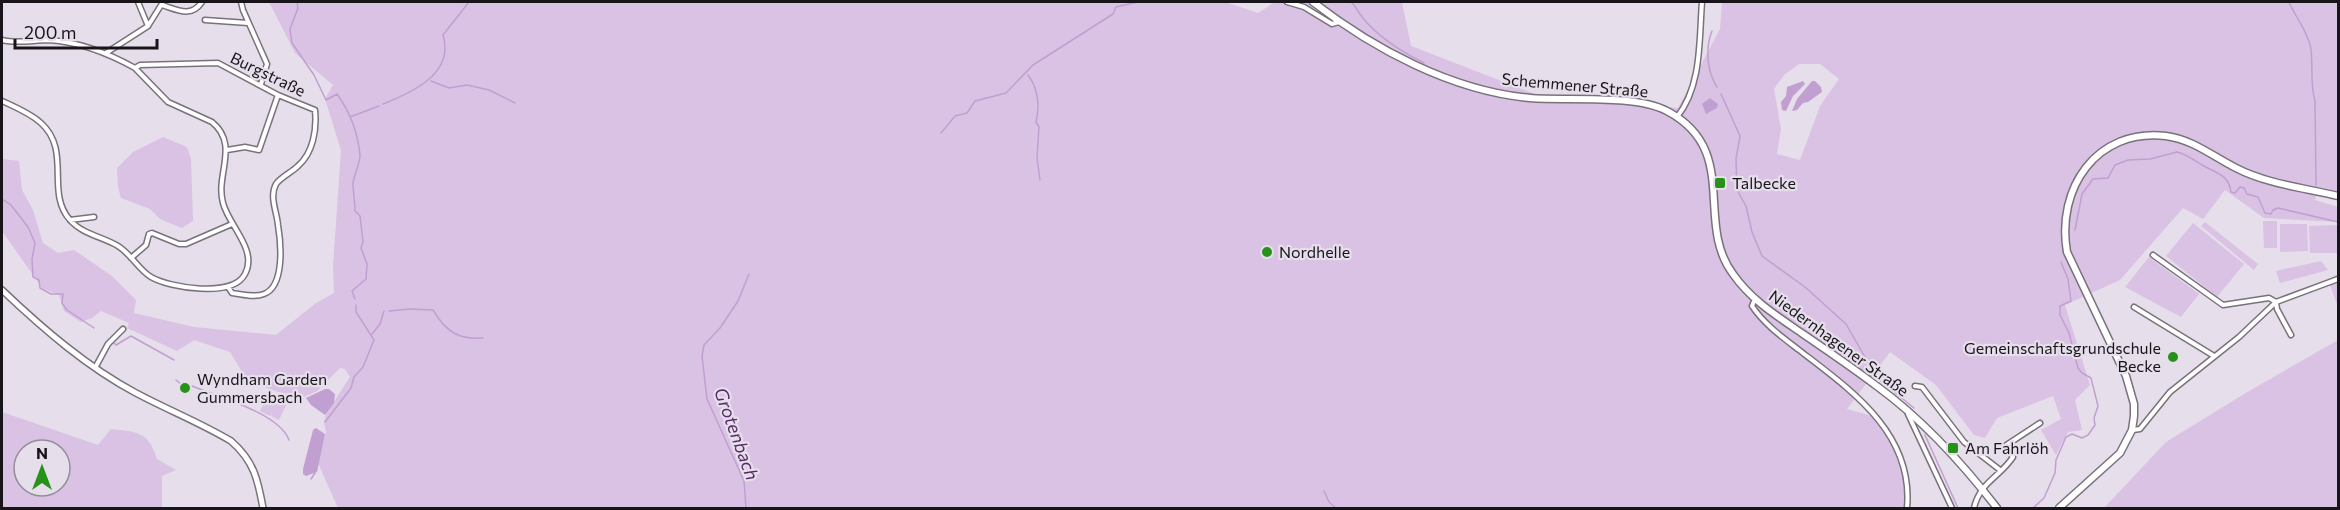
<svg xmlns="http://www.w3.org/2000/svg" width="2340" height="510" font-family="Commissioner,sans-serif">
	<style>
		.green { fill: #d9c2e4; fill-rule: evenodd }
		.water { fill: #c29fd1 }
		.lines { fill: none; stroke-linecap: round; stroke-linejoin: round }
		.stream { stroke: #c29fd1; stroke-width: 1.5 }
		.minor-casing { stroke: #79717c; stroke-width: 7 }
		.tertiary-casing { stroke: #79717c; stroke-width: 8 }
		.secondary-casing { stroke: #79717c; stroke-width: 9 }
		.minor { stroke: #fff; stroke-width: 4 }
		.tertiary { stroke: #fff; stroke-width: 5 }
		.secondary { stroke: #fff; stroke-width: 6 }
		.poi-dot { fill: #27921a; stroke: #e6deea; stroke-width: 2 }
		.labels { text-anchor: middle; stroke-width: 4.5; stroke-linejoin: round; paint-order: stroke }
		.street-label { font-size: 16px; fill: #18151a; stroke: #e6deea }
		.poi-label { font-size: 16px; fill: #18151a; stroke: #e6deea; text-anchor: start }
		.water-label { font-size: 18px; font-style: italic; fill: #562a67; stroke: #e6deea }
	</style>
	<rect width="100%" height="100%" fill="#e6deea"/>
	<path class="green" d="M269,2H1225L1258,13L1275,2H1402L1411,46L1535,94L1678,108L1720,29L1722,2H2338V192L2319,187L2315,200L2338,207V222L2264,218L2225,190L2203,219L2183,208L2120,280L2065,305L2090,385L2075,400L2082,430L2068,432L2056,455L2041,430L2061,419L2053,396L1997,418L1985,438L1974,435L1936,385L1890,352L1847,409L1872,416L1898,452L1906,487V508H338L318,463L326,432L324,422L326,414L350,377L345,369L340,368L317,391L304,397L278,392L247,380L230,352L194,340L177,351L127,328L129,323L101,311L92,318L81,322L64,311L59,295L42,288L2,231V157L3,159L19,161L22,190L33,210L43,243L58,253L74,250L112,276L136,300L134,313L194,327L276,335L316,303L334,293L333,266L341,150L325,99L333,85L295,53ZM1799,64H1820L1839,79L1820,106L1800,160L1777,154L1781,129L1774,89L1784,75Z
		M163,137L187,147L191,159L193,221L182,228L160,219L150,209L121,198L118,187L117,168L133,152Z
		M2263,221H2277V248H2264Z
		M2205,222L2258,264L2254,270L2201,226Z
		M2193,223L2244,264L2217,297L2166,256Z
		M2280,224H2307L2308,251L2280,252Z
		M2337,225L2338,229V256L2337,253H2310L2309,226Z
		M2149,257L2199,294L2181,317L2125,287Z
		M2321,261L2328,270L2280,283L2276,271Z
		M2338,274V307L2328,279Z
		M2338,340V508H2104L2166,442L2244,394Z
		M269,394L287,403L279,420L271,416L272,413L270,416L260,411Z
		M2,412L98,445L111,429C138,432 148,431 157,459L176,470L162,476V508H2ZM24,450H60V486H24Z"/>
	<path class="water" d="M1803,81L1805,84L1793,96L1786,111L1782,110L1781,102L1786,96L1787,87Z
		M1812,81H1815L1821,87L1822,92L1808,102L1803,103L1797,110L1792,111L1797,99Z
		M1710,98L1718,104L1717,108L1706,114L1702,104Z
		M325,389H329L335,394L334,403L325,415L311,405L306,398Z
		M316,428L325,434L317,472L306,476L303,474V469L313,430Z"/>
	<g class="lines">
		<path class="stream" d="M297,2L298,8L290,29L292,43L314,75L326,100L337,94C350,112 358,134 360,155C360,164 354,174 353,183C353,192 355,202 355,211L360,216L363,242L361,248L367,264L366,279L352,291L355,299
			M1351,2C1356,6 1358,12 1362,17C1378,37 1402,52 1424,63
			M2289,2C2295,17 2308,31 2311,49C2313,66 2310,84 2315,101L2316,185
			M1712,31C1705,48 1707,72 1717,87
			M1028,75C1038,88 1040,106 1036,122L1039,127L1037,158L1040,180
			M431,81L449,88L467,85L489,90L515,103
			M1721,94L1740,136L1736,159L1737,190L1746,206L1752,232L1762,256L1805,287L1846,324L1877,378L1914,408
			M383,104C411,93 455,74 443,35L469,2
			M350,117L379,106
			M941,133L955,116L967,113L975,101L1006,93L1033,65L1113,14L1116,7L1138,2
			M2,199L11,205L28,227L35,243L32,259L33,277L39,280L40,288L51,294H63L62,303L67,310L94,328
			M2075,230L2082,194L2093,179L2108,178L2115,165L2128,160L2150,159L2177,152C2186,154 2194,160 2202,165C2215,173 2229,174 2231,192L2235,193L2240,187L2244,188L2247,194L2258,197L2265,213L2271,214L2273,210L2278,208L2338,222
			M389,311L410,309L433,310C446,332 459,340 483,338
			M372,334L380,324L384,311
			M114,343L116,345L131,336L174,360
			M176,380L181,384
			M192,386C218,397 279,413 289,440
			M325,422L351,388L354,377L363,367L374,340L356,312V305
			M1925,435L1958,508
			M311,479L315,473
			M1324,491L1329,502L1336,508
			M746,508L744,481L707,399L702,356L704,345L720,328L738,301L749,274
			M2033,508L2044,498L2055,473L2056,460L2066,437L2072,434L2082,438L2088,435L2095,425L2094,418L2098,406L2091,378L2082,373L2078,368L2069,333L2060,315V306L2071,301L2068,279L2061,262"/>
		<defs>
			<path id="minor" d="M138,2L148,26
				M241,2L243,10L267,64L261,84
				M1287,2L1304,7L1332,24L1339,22
				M162,5C178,10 191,18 202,2
				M205,20L248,23
				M2,40C18,44 33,40 49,40C81,42 108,53 135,68L140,65L218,63L278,95L315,110C317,130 313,153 298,166C292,172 281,177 276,184C269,197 277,212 278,225C281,243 285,286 264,294C254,298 242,294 232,293L228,287
				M106,53L148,26L163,2
				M2,101C15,107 30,113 41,123C72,151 45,192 70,220C82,234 103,237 118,246C131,254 139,270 151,277C170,288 233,298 245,274C258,250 229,226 223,203C215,175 240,145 212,122L168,102L135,68
				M1677,117C1702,86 1699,40 1702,2
				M227,150L245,147L259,150L278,95
				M70,220L94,217
				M2153,255L2223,305L2269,298L2276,302L2277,309L2291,335
				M131,258L146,245L149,234L152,233L179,244H186L232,224
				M1755,299L1752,306C1764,324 1782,337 1799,350C1851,390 1914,433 1907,508
				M2134,307L2214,356
				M95,368L108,344L123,329
				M1915,386L1922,387L1964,442L2000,470
				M1908,414L1952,508
				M2133,430L2140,429L2170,392L2239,337L2276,302L2338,279
				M1974,508C1980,482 2000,477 2013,457L2005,446L2040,423"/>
			<path id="tertiary" d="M2,290C42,328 87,367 136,393C168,410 201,423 231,441C254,461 258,480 263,508"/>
			<path id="secondary" d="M1313,2C1374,49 1452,91 1530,98C1568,101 1635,94 1667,111C1741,150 1694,222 1733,274C1751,300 1777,316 1803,334C1828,351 1853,368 1878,387C1923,420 1963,464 1997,508
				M2059,508L2120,453L2132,430L2134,416V404L2126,376L2067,252C2056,189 2096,128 2166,136C2194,140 2212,156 2236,168C2267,184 2305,188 2338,196"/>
		</defs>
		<use href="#minor" class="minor-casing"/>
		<use href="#tertiary" class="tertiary-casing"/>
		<use href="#secondary" class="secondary-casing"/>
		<use href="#minor" class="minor"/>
		<use href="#tertiary" class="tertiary"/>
		<use href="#secondary" class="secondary"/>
	</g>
	<g class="poi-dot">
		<rect x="1714" y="177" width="12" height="12" rx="3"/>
		<circle cx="1267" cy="252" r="6"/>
		<circle cx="2173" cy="357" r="6"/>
		<circle cx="185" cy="388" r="6"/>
		<rect x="1947" y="442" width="12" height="12" rx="3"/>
	</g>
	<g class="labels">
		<g class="street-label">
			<text transform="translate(268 74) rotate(26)" y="6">Burgstraße</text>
			<text transform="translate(1575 85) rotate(5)" y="6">Schemmener Straße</text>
			<text transform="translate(1839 343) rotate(36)" y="6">Niedernhagener Straße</text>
		</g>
		<g class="poi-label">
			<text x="1732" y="189">Talbecke</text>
			<text x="1279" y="258">Nordhelle</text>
			<text x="2161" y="354" text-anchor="end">Gemeinschaftsgrundschule<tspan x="2161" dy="18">Becke</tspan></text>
			<text x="197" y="385">Wyndham Garden<tspan x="197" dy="18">Gummersbach</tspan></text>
			<text x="1965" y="454">Am Fahrlöh</text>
		</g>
		<g class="water-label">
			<text transform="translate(736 434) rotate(70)" y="6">Grotenbach</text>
		</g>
	</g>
	<rect width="2340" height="510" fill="none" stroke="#18151a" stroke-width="6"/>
	<g transform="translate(42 468)"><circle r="28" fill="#e6deea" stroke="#948e97" stroke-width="1.5"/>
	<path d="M0-4.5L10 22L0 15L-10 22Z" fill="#27921a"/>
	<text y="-9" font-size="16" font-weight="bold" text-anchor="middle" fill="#18151a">N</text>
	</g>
	<path d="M15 39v9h142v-9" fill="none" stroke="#18151a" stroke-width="3"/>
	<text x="24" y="39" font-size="18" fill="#18151a" stroke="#e6deea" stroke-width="4.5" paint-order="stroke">200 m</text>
</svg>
